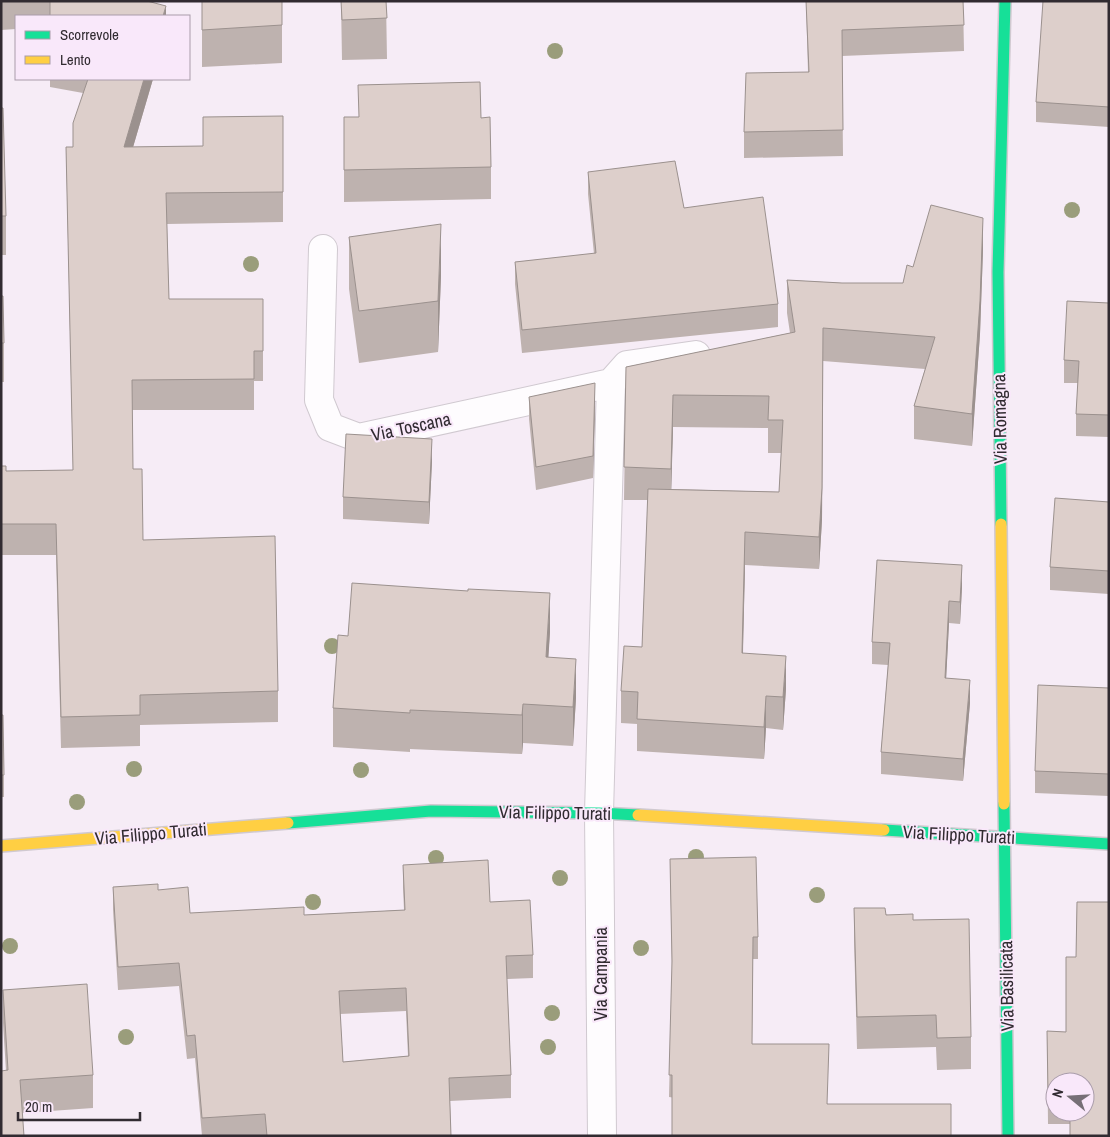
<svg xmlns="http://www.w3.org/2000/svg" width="1110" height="1137" font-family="'Archivo Narrow',sans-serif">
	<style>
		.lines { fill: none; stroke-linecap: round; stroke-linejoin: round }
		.street-casing { stroke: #d0c9d0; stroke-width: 30 }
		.fast-casing { stroke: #d0c9d0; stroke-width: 14 }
		.slow-casing { stroke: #d0c9d0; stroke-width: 14 }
		.street { stroke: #fefcfe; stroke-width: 28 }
		.fast { stroke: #16e098; stroke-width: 11 }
		.slow { stroke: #ffcf43; stroke-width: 11 }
		.tree { fill: #9a9d7b }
		.wall { fill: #beb2af; fill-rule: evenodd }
		.shaded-wall { fill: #9b918e }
		.building { fill: #ddcfcb; stroke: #9b918e; fill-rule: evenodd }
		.labels { text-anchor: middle; stroke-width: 4; stroke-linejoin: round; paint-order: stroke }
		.street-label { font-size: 18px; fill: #312b31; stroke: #f9e8fa }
	</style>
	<rect width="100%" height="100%" fill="#f6ecf6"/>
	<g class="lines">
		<defs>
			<path id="street" d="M323,249L319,400L330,427L359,438L611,383L627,365L696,355
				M602,1136L599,813L611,383"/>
			<path id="fast" d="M1001,524L998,272L1005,1
				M1004,804L1008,1136
				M288,823L431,811L599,813L638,815
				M884,830L1109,844"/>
			<path id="slow" d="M1001,524L1004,804
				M638,815L884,830
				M1,846L288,823"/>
		</defs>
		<use href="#street" class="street-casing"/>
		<use href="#fast" class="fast-casing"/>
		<use href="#slow" class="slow-casing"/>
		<use href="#street" class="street"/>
		<use href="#fast" class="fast"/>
		<use href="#slow" class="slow"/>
	</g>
	<g class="tree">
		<circle cx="555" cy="51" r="8"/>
		<circle cx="1072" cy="210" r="8"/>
		<circle cx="251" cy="264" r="8"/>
		<circle cx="332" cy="646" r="8"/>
		<circle cx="134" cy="769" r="8"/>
		<circle cx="361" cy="770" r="8"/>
		<circle cx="77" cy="802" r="8"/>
		<circle cx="696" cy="857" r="8"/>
		<circle cx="436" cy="858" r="8"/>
		<circle cx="560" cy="878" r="8"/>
		<circle cx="817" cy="895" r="8"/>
		<circle cx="313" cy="902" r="8"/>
		<circle cx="10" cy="946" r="8"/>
		<circle cx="641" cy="948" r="8"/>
		<circle cx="552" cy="1013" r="8"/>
		<circle cx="126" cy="1037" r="8"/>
		<circle cx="548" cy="1047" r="8"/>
	</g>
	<path class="wall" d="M1,1H147L166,16H16V29L1,30Z
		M202,1H282V63L202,67Z
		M341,1H386L387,59L342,60Z
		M806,1H963L964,51L842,56L843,156L744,158V132L808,72Z
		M1109,1V127L1036,122V102Z
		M50,79H153L133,147L203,146L283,116V222L167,224L169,299H263V381H254V410H132L133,469L143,540L278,691V722L140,725V746L61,748L56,555H1V466L6,471L73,470L66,147H73L83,93L50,87Z
		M1,108L6,216V255H1Z
		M344,117L481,118L491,167V199L344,202Z
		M588,172L684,208L778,304V327L522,353L515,284V262L594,254L588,194Z
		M349,237L441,276L438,352L359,363L349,289Z
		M983,250L980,334L972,446L914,439V406L925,369L823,361L822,520L819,569L745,565L743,654L786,689L783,730L766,728L764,759L637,751V724L621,723V691L642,647L648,500H624L626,367L790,333L787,313V280L842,283H903L913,267ZM673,427L768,428V453H781L779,492L671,489Z
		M1,296L4,343V382H1Z
		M1109,303V437L1076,436V414L1078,383H1064V360Z
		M529,397L595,406L593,478L536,490L529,419Z
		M432,461L429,524L343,519V497Z
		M1109,502V594L1050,590V567Z
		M962,587L960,624L949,623L946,678L970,703L963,781L881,774V752L888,665L872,664V642Z
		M550,632L548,657L576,698L573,746L523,743L522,754L410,749V752L333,747V708L348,636Z
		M1109,688V796L1035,793V771Z
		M1,715L4,775V797H1Z
		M670,859L758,937V959H753L752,1044L828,1104L951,1136L669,1097L672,970Z
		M403,865L490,902L533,955V978L507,979L511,1075V1098L450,1101L451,1136H202L195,1058L187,1059L179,986L118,990L113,910V887L158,890L190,913L304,915L404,910L403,887ZM406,1011L408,1056L343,1062L340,1014Z
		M1077,902H1109V1136H1070V1124H1048L1047,1031L1066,1032V957H1076ZM1055,1082H1085V1112H1055Z
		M854,908L913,920L971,1037V1069L937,1070L936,1047L857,1049L854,940Z
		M3,990L93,1075V1108L22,1113L6,1071L3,1023Z"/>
	<path class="shaded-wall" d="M166,6V16H163Z
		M144,79H153L124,178V147Z
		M983,218V250L980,334L972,446V414Z
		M441,224V276L438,352V301Z
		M823,328L822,520L819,569V537Z
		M595,383V406L593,478V456Z
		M673,395V427L671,501V469Z
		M432,439V461L429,524V502Z
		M745,532V565L742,686V653Z
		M962,565V587L960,624V602Z
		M550,593V632L546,696V657Z
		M949,601V623L945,701V678Z
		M786,656V689L783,730V697Z
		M576,659V698L573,746V707Z
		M970,680V703L963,781V759Z
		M766,696V728L764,759V727Z
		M523,704V743L522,754V715Z"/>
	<path class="building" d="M50,1H147L166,6L163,16H50Z
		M202,1H282V25L202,30Z
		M341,1H386L387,18L342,20Z
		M806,1H963L964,25L842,30L843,130L744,132L746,73L809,72Z
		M1043,1H1109V107L1036,102Z
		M88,79H144L124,147L203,146V117L283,116V192L166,193L169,299H263V351H254V379L132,380L133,469H142L143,540L275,536L278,691L140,695V715L61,717L56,524H1V466H6V471L73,470L66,147H73V123Z
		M480,82L481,118L490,117L491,167L344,170V117H359L358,85Z
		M1,108H3L6,216H1Z
		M675,161L684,208L763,197L778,304L522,330L515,262L596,253L588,172Z
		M931,205L983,218L980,301L972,414L914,406L935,337L823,328L822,488L819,537L745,532L742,653L786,656L783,697L766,696L764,727L637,719L638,692L621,691L624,646L642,647L648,489L779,492L783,420H768L769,396L673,395L671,469L624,467L626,367L795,332L787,280L842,283H903L907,265L913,267Z
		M441,224L438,301L359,311L349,237Z
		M1,296H3L4,343H1Z
		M1067,301L1109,303V415L1076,414L1079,361L1064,360Z
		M595,383L593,456L536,467L529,397Z
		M346,434L432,439L429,502L343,497Z
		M1055,498L1109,502V571L1050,567Z
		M877,560L962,565L960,602L949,601L945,678L970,680L963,759L881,752L890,643L872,642Z
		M352,583L468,591V589L550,593L546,657L576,659L573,707L523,704L522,715L410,710V713L333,708L338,635L348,636Z
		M1038,685L1109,688V774L1035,771Z
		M1,715H3L4,775H1Z
		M756,857L758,937H753L752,1044H829L827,1104H951V1136H672V1075H669L672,961L670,859Z
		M488,860L490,902L530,900L533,955L506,956L511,1075L449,1078L451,1136H267L265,1114L202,1118L195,1035L187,1036L179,963L118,967L113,887L158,884V890L188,887L190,913L304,907V915L405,910L403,865ZM406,988L409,1056L343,1062L339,991Z
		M1077,902H1109V1136H1070V1112H1085V1082H1055V1093H1048L1047,1031L1066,1032V957H1076Z
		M854,908H885L886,915L913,914V920L969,919L971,1037L937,1038L936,1015L857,1017Z
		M87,984L93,1075L20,1080L24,1136H1V1071L8,1070L3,990Z"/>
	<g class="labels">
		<g class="street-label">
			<text transform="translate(1000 419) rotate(-91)" y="6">Via Romagna</text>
			<text transform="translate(411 427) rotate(-12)" y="6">Via Toscana</text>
			<text transform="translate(555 813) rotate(1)" y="6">Via Filippo Turati</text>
			<text transform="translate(151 834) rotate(-5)" y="6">Via Filippo Turati</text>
			<text transform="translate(959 835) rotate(3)" y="6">Via Filippo Turati</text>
			<text transform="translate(601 974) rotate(-90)" y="6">Via Campania</text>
			<text transform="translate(1007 986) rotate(-91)" y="6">Via Basilicata</text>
		</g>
	</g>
	<rect width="1110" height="1137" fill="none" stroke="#312b31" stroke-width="5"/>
	<rect x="15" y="15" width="175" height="65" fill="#f9e8fa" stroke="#a99caa"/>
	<rect x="25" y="31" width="25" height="8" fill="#16e098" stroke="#a99caa"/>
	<text x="60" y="40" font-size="15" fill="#312b31">Scorrevole</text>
	<rect x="25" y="56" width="25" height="8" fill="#ffcf43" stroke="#a99caa"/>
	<text x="60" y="65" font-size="15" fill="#312b31">Lento</text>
	<g transform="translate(1070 1097) rotate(288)"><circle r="24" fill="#f9e8fa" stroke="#a99caa"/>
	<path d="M0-4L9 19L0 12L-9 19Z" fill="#766f76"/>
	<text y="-8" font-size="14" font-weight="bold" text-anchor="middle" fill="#312b31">N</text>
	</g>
	<path d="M18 1112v8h122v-8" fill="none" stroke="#312b31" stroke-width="2.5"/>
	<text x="25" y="1112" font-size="15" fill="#312b31" stroke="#f9e8fa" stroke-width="4" paint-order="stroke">20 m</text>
</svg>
